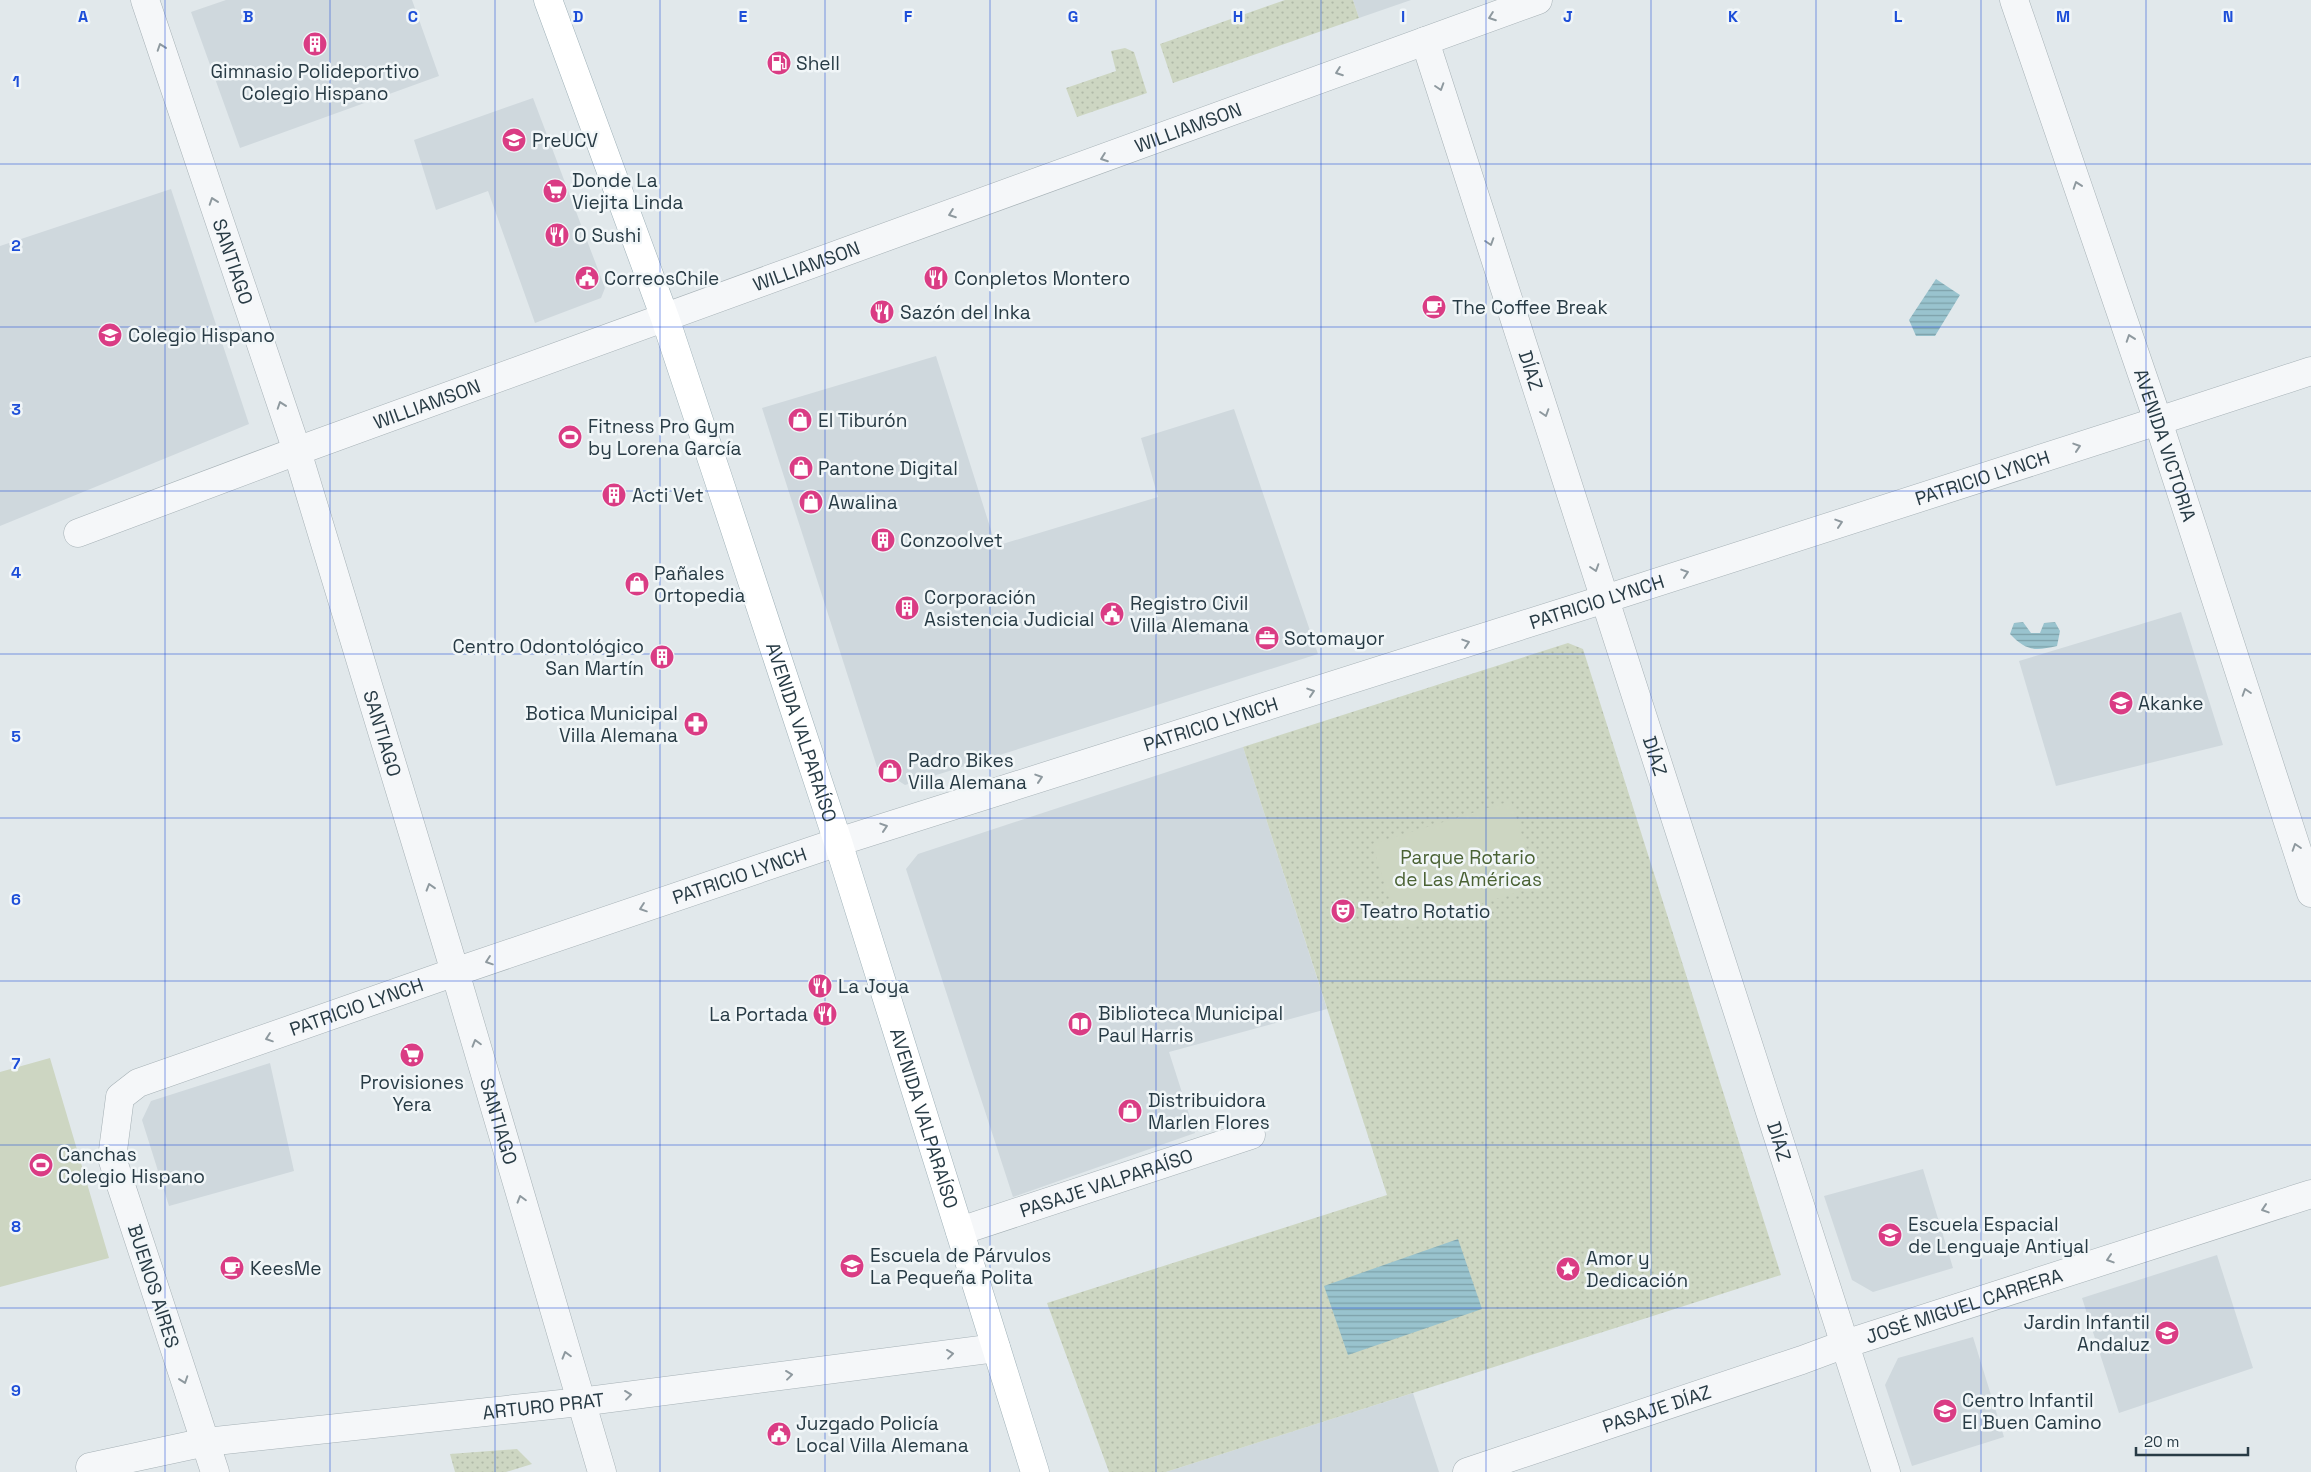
<svg xmlns="http://www.w3.org/2000/svg" width="2311" height="1472" font-family="'Space Grotesk',sans-serif">
	<style>
		.built { fill: #cfd8dd }
		.grass { fill: url(#grass-dots) }
		.pitch { fill: #cdd6c2 }
		.water { fill: url(#water-rules) }
		.lines { fill: none; stroke-linecap: round; stroke-linejoin: round }
		.minor-casing { stroke: #a6b1b6; stroke-width: 29 }
		.tertiary-casing { stroke: #a6b1b6; stroke-width: 29 }
		.primary-casing { stroke: #9fb1b8; stroke-width: 29 }
		.minor { stroke: #f5f7f9; stroke-width: 28 }
		.tertiary { stroke: #f5f7f9; stroke-width: 28 }
		.primary { stroke: #fff; stroke-width: 28 }
		.oneway { stroke: #8e999f }
		.grid { fill: none; stroke: #1d4ed8; stroke-width: 1; stroke-opacity: 0.55 }
		.labels { text-anchor: middle; stroke-width: 5; stroke-linejoin: round; paint-order: stroke }
		.poi-label { font-size: 19px; fill: #283b45; stroke: #f1f6f8; text-anchor: start }
		.street-label { font-size: 19px; fill: #283b45; stroke: #f1f6f8 }
		.park-label { font-size: 19px; fill: #4a6234; stroke: #f1f6f8 }
		.grid-label { font-size: 16px; text-anchor: middle; font-weight: bold; fill: #1d4ed8; stroke: #f1f6f8; stroke-width: 5; stroke-linejoin: round; paint-order: stroke }
	</style>
	<defs>
		<pattern id="grass-dots" width="8" height="8" patternUnits="userSpaceOnUse" patternTransform="scale(1.25)"><rect width="8" height="8" fill="#cdd6c2"/><path d="M2 2h.1M6 6h.1" fill="none" stroke="#b0b9a8" stroke-width="1.8" stroke-linecap="round"/></pattern>
		<pattern id="water-rules" width="6" height="5" patternUnits="userSpaceOnUse" patternTransform="scale(1.25)"><rect width="6" height="5" fill="#99c3ce"/><path d="M0 2.5h6" fill="none" stroke="#7da0a9"/></pattern>
	</defs>
	<rect width="100%" height="100%" fill="#e1e8eb"/>
	<path class="built" d="M226,0H412L439,76L240,148L191,12Z
		M1353,0H1411L1359,18Z
		M533,98L605,288L601,298L535,323L488,191L436,210L414,140Z
		M171,189L249,424L0,526V246Z
		M936,356L996,546L1158,497L1141,438L1234,409L1318,654L905,785L877,767L762,408Z
		M2181,612L2223,745L2056,786L2019,661Z
		M1243,747L1327,1009L1169,1052L1195,1133L1013,1197L906,869L918,854Z
		M270,1063L294,1171L169,1206L142,1120L151,1101Z
		M1923,1169L1953,1268L1873,1292L1852,1280L1824,1196Z
		M2217,1255L2253,1368L2119,1413L2082,1298Z
		M1973,1337L2004,1437L1912,1466L1885,1385L1898,1358Z
		M1413,1393L1439,1472H1166Z"/>
	<path class="grass" d="M1285,0H1353L1359,18L1173,83L1160,44Z
		M1125,48L1134,52L1147,93L1077,117L1066,88L1116,71L1111,51Z
		M1568,643L1583,649L1781,1275L1166,1472H1109L1047,1303L1387,1195L1243,747Z
		M517,1449L532,1464L506,1472H455L450,1454Z"/>
	<path class="pitch" d="M1511,801L1538,886L1399,929L1372,844Z
		M50,1058L109,1258L0,1287V1072Z"/>
	<path class="water" d="M1936,279L1960,295L1935,336H1916L1909,320Z
		M2023,622L2031,633H2040L2044,623L2055,622L2060,631L2057,646C2035,651 2026,651 2010,634L2014,623Z
		M1458,1239L1482,1309L1348,1355L1324,1286Z"/>
	<g class="lines">
		<defs>
			<g id="minor">
				<path d="M2158,421L2311,371"/>
				<path d="M78,533L297,451"/>
				<path id="s1" d="M960,1231L1251,1135"/>
				<path id="s2" d="M90,1467L206,1442L580,1402L996,1348"/>
				<path id="s3" d="M1467,1472L1802,1360L1845,1344L2311,1194"/>
			</g>
			<g id="tertiary">
				<path id="s4" d="M145,0L297,451L455,972L602,1472"/>
				<path id="s5" d="M2014,0L2158,421L2311,893"/>
				<path id="s6" d="M1425,41L1886,1472"/>
				<path id="s7" d="M297,451L1538,0"/>
				<path id="s8" d="M215,1472L112,1158L120,1097L138,1083L455,972L838,842L1605,599L2158,421"/>
			</g>
			<g id="primary">
				<path id="s9" d="M548,0L665,318L722,490L838,842L1035,1472"/>
			</g>
		</defs>
		<use href="#minor" class="minor-casing"/>
		<use href="#tertiary" class="tertiary-casing"/>
		<use href="#primary" class="primary-casing"/>
		<use href="#minor" class="minor"/>
		<use href="#tertiary" class="tertiary"/>
		<use href="#primary" class="primary"/>
	</g>
	<defs><path id="oneway-chevron" d="M-2-3.5L2.5 0L-2 3.5" fill="none" stroke-width="1.6" stroke-linecap="round" stroke-linejoin="round" transform="scale(1.25)"/></defs>
	<g class="oneway">
		<use href="#oneway-chevron" transform="translate(1492 17) rotate(160)"/>
		<use href="#oneway-chevron" transform="translate(161 47) rotate(-109)"/>
		<use href="#oneway-chevron" transform="translate(1339 72) rotate(160)"/>
		<use href="#oneway-chevron" transform="translate(1440 87) rotate(72)"/>
		<use href="#oneway-chevron" transform="translate(1104 158) rotate(160)"/>
		<use href="#oneway-chevron" transform="translate(2077 185) rotate(-109)"/>
		<use href="#oneway-chevron" transform="translate(213 201) rotate(-109)"/>
		<use href="#oneway-chevron" transform="translate(952 214) rotate(160)"/>
		<use href="#oneway-chevron" transform="translate(1490 242) rotate(72)"/>
		<use href="#oneway-chevron" transform="translate(2130 338) rotate(-109)"/>
		<use href="#oneway-chevron" transform="translate(281 405) rotate(-109)"/>
		<use href="#oneway-chevron" transform="translate(1545 413) rotate(72)"/>
		<use href="#oneway-chevron" transform="translate(2077 447) rotate(-18)"/>
		<use href="#oneway-chevron" transform="translate(1839 523) rotate(-18)"/>
		<use href="#oneway-chevron" transform="translate(1595 568) rotate(72)"/>
		<use href="#oneway-chevron" transform="translate(1685 573) rotate(-18)"/>
		<use href="#oneway-chevron" transform="translate(1466 643) rotate(-18)"/>
		<use href="#oneway-chevron" transform="translate(1311 692) rotate(-18)"/>
		<use href="#oneway-chevron" transform="translate(2246 692) rotate(-108)"/>
		<use href="#oneway-chevron" transform="translate(1039 778) rotate(-18)"/>
		<use href="#oneway-chevron" transform="translate(884 827) rotate(-18)"/>
		<use href="#oneway-chevron" transform="translate(2296 847) rotate(-108)"/>
		<use href="#oneway-chevron" transform="translate(430 887) rotate(-107)"/>
		<use href="#oneway-chevron" transform="translate(643 908) rotate(161)"/>
		<use href="#oneway-chevron" transform="translate(489 961) rotate(161)"/>
		<use href="#oneway-chevron" transform="translate(269 1038) rotate(161)"/>
		<use href="#oneway-chevron" transform="translate(476 1043) rotate(-106)"/>
		<use href="#oneway-chevron" transform="translate(521 1199) rotate(-106)"/>
		<use href="#oneway-chevron" transform="translate(2265 1209) rotate(162)"/>
		<use href="#oneway-chevron" transform="translate(2110 1259) rotate(162)"/>
		<use href="#oneway-chevron" transform="translate(950 1354) rotate(-7)"/>
		<use href="#oneway-chevron" transform="translate(566 1355) rotate(-106)"/>
		<use href="#oneway-chevron" transform="translate(789 1375) rotate(-7)"/>
		<use href="#oneway-chevron" transform="translate(184 1380) rotate(71)"/>
		<use href="#oneway-chevron" transform="translate(628 1395) rotate(-7)"/>
	</g>
	<path class="grid" d="M165,0V1472M330,0V1472M495,0V1472M660,0V1472M825,0V1472M990,0V1472M1156,0V1472M1321,0V1472M1486,0V1472M1651,0V1472M1816,0V1472M1981,0V1472M2146,0V1472M0,164H2311M0,327H2311M0,491H2311M0,654H2311M0,818H2311M0,981H2311M0,1145H2311M0,1308H2311"/>
	<defs>
		<symbol id="building-disc" viewBox="-11 -11 22 22"><circle r="9.5" fill="#da3c84" stroke="#f1f6f8"/><path d="M-4-6H4V6H1V3H-1V6H-4ZM-2.5-4.3h1.7v1.8h-1.7ZM.8-4.3h1.7v1.8H.8ZM-2.5-1h1.7V.8h-1.7ZM.8-1h1.7V.8H.8Z" fill="#fff"/></symbol>
		<symbol id="fuel-disc" viewBox="-11 -11 22 22"><circle r="9.5" fill="#da3c84" stroke="#f1f6f8"/><path d="M-5.5-6h7V0h2V4h1.3V-2.5L3-4.5l.8-.8L6-3V5H2.5V1h-1V6h-7ZM-4.2-4.7v3.2H.2V-4.7Z" fill="#fff"/></symbol>
		<symbol id="university-disc" viewBox="-11 -11 22 22"><circle r="9.5" fill="#da3c84" stroke="#f1f6f8"/><path d="M0-5L7-2L0 1L-7-2ZM-4 1L0 2.5L4 1V4Q0 6-4 4Z" fill="#fff"/></symbol>
		<symbol id="supermarket-disc" viewBox="-11 -11 22 22"><circle r="9.5" fill="#da3c84" stroke="#f1f6f8"/><path d="M-6-5.5h2.5l.6 2H6L4.5 2H-2.5L-4.4-4H-6ZM-1.5 3.2a1.3 1.3 0 1 0 .1 0ZM3 3.2a1.3 1.3 0 1 0 .1 0Z" fill="#fff"/></symbol>
		<symbol id="restaurant-disc" viewBox="-11 -11 22 22"><circle r="9.5" fill="#da3c84" stroke="#f1f6f8"/><path d="M-5-6h1v4h1v-4h1v4h1v-4h1v5L-1.5 .5V6h-2V.5L-5-1ZM5-6V6H3V1.5H1.5Q1.5-4 5-6Z" fill="#fff"/></symbol>
		<symbol id="civic-disc" viewBox="-11 -11 22 22"><circle r="9.5" fill="#da3c84" stroke="#f1f6f8"/><path d="M-.6-6.5H3V-4.5H.6V-3L4-1V1h2V6H-6V1h2V-1L-.6-3ZM-1.2 2.5V6h2.4V2.5Z" fill="#fff"/></symbol>
		<symbol id="cafe-disc" viewBox="-11 -11 22 22"><circle r="9.5" fill="#da3c84" stroke="#f1f6f8"/><path d="M-5.5-4.5H6V0H3Q3 3.5 0 3.5H-2.5Q-5.5 3.5-5.5 0ZM3-3.2v2h1.7v-2ZM-6 4.5H4V6H-6Z" fill="#fff"/></symbol>
		<symbol id="school-disc" viewBox="-11 -11 22 22"><circle r="9.5" fill="#da3c84" stroke="#f1f6f8"/><path d="M0-5L7-2L0 1L-7-2ZM-4 1L0 2.5L4 1V4Q0 6-4 4Z" fill="#fff"/></symbol>
		<symbol id="shop-disc" viewBox="-11 -11 22 22"><circle r="9.5" fill="#da3c84" stroke="#f1f6f8"/><path d="M-5-2.5h2.3a2.7 3.5 0 0 1 5.4 0H5L5.5 6h-11ZM-1.5-2.5h3a1.5 2.3 0 0 0-3 0Z" fill="#fff"/></symbol>
		<symbol id="stadium-disc" viewBox="-11 -11 22 22"><circle r="9.5" fill="#da3c84" stroke="#f1f6f8"/><path d="M0-5a6.5 5 0 1 0 0 10a6.5 5 0 1 0 0-10ZM-3.5-1.8h7v3.6h-7Z" fill="#fff"/></symbol>
		<symbol id="office-disc" viewBox="-11 -11 22 22"><circle r="9.5" fill="#da3c84" stroke="#f1f6f8"/><path d="M-6-3h4V-5.5h4V-3h4V5H-6ZM-1-4.5V-3h2v-1.5ZM-6 0V1H6V0Z" fill="#fff"/></symbol>
		<symbol id="pharmacy-disc" viewBox="-11 -11 22 22"><circle r="9.5" fill="#da3c84" stroke="#f1f6f8"/><path d="M-2-6h4v4h4v4h-4v4h-4v-4h-4v-4h4Z" fill="#fff"/></symbol>
		<symbol id="theatre-disc" viewBox="-11 -11 22 22"><circle r="9.5" fill="#da3c84" stroke="#f1f6f8"/><path d="M-5-5.5Q0-4 5-5.5V0Q5 5 0 6Q-5 5-5 0ZM-3.3-2.5H-1v1.5H-3.3ZM1-2.5H3.3v1.5H1ZM-2.8 1Q0 5.5 2.8 1Z" fill="#fff"/></symbol>
		<symbol id="library-disc" viewBox="-11 -11 22 22"><circle r="9.5" fill="#da3c84" stroke="#f1f6f8"/><path d="M-6-4Q-3-5.5-.7-3.5V5Q-3 3-6 4ZM6-4Q3-5.5 .7-3.5V5Q3 3 6 4Z" fill="#fff"/></symbol>
		<symbol id="sight-disc" viewBox="-11 -11 22 22"><circle r="9.5" fill="#da3c84" stroke="#f1f6f8"/><path d="M0-6L1.8-2.2L6-1.7L2.9 1.2L3.7 5.4L0 3.3L-3.7 5.4L-2.9 1.2L-6-1.7L-1.8-2.2Z" fill="#fff"/></symbol>
	</defs>
	<g fill-rule="evenodd">
		<use href="#building-disc" x="301" y="30" width="28" height="28"/>
		<use href="#fuel-disc" x="765" y="49" width="28" height="28"/>
		<use href="#university-disc" x="500" y="126" width="28" height="28"/>
		<use href="#supermarket-disc" x="541" y="177" width="28" height="28"/>
		<use href="#restaurant-disc" x="543" y="221" width="28" height="28"/>
		<use href="#civic-disc" x="573" y="264" width="28" height="28"/>
		<use href="#restaurant-disc" x="922" y="264" width="28" height="28"/>
		<use href="#cafe-disc" x="1420" y="293" width="28" height="28"/>
		<use href="#restaurant-disc" x="868" y="298" width="28" height="28"/>
		<use href="#school-disc" x="96" y="321" width="28" height="28"/>
		<use href="#shop-disc" x="786" y="406" width="28" height="28"/>
		<use href="#stadium-disc" x="556" y="423" width="28" height="28"/>
		<use href="#shop-disc" x="787" y="454" width="28" height="28"/>
		<use href="#building-disc" x="600" y="481" width="28" height="28"/>
		<use href="#shop-disc" x="797" y="488" width="28" height="28"/>
		<use href="#building-disc" x="869" y="526" width="28" height="28"/>
		<use href="#shop-disc" x="623" y="570" width="28" height="28"/>
		<use href="#building-disc" x="893" y="594" width="28" height="28"/>
		<use href="#civic-disc" x="1098" y="600" width="28" height="28"/>
		<use href="#office-disc" x="1253" y="624" width="28" height="28"/>
		<use href="#building-disc" x="648" y="643" width="28" height="28"/>
		<use href="#school-disc" x="2107" y="689" width="28" height="28"/>
		<use href="#pharmacy-disc" x="682" y="710" width="28" height="28"/>
		<use href="#shop-disc" x="876" y="757" width="28" height="28"/>
		<use href="#theatre-disc" x="1329" y="897" width="28" height="28"/>
		<use href="#restaurant-disc" x="806" y="972" width="28" height="28"/>
		<use href="#restaurant-disc" x="811" y="1000" width="28" height="28"/>
		<use href="#library-disc" x="1066" y="1010" width="28" height="28"/>
		<use href="#supermarket-disc" x="398" y="1041" width="28" height="28"/>
		<use href="#shop-disc" x="1116" y="1097" width="28" height="28"/>
		<use href="#stadium-disc" x="27" y="1151" width="28" height="28"/>
		<use href="#school-disc" x="1876" y="1221" width="28" height="28"/>
		<use href="#school-disc" x="838" y="1252" width="28" height="28"/>
		<use href="#cafe-disc" x="218" y="1254" width="28" height="28"/>
		<use href="#sight-disc" x="1554" y="1255" width="28" height="28"/>
		<use href="#school-disc" x="2153" y="1319" width="28" height="28"/>
		<use href="#school-disc" x="1931" y="1397" width="28" height="28"/>
		<use href="#civic-disc" x="765" y="1420" width="28" height="28"/>
	</g>
	<g class="labels">
		<g class="poi-label">
			<text x="796" y="70">Shell</text>
			<text x="315" y="78" text-anchor="middle">Gimnasio Polideportivo<tspan x="315" dy="22">Colegio Hispano</tspan></text>
			<text x="532" y="147">PreUCV</text>
			<text x="572" y="187">Donde La<tspan x="572" dy="22">Viejita Linda</tspan></text>
			<text x="574" y="242">O Sushi</text>
			<text x="604" y="285">CorreosChile</text>
			<text x="954" y="285">Conpletos Montero</text>
			<text x="1452" y="314">The Coffee Break</text>
			<text x="900" y="319">Sazón del Inka</text>
			<text x="128" y="342">Colegio Hispano</text>
			<text x="818" y="427">El Tiburón</text>
			<text x="588" y="433">Fitness Pro Gym<tspan x="588" dy="22">by Lorena García</tspan></text>
			<text x="818" y="475">Pantone Digital</text>
			<text x="632" y="502">Acti Vet</text>
			<text x="828" y="509">Awalina</text>
			<text x="900" y="547">Conzoolvet</text>
			<text x="654" y="580">Pañales<tspan x="654" dy="22">Ortopedia</tspan></text>
			<text x="924" y="604">Corporación<tspan x="924" dy="22">Asistencia Judicial</tspan></text>
			<text x="1130" y="610">Registro Civil<tspan x="1130" dy="22">Villa Alemana</tspan></text>
			<text x="1284" y="645">Sotomayor</text>
			<text x="644" y="653" text-anchor="end">Centro Odontológico<tspan x="644" dy="22">San Martín</tspan></text>
			<text x="2138" y="710">Akanke</text>
			<text x="678" y="720" text-anchor="end">Botica Municipal<tspan x="678" dy="22">Villa Alemana</tspan></text>
			<text x="908" y="767">Padro Bikes<tspan x="908" dy="22">Villa Alemana</tspan></text>
			<text x="1360" y="918">Teatro Rotatio</text>
			<text x="838" y="993">La Joya</text>
			<text x="1098" y="1020">Biblioteca Municipal<tspan x="1098" dy="22">Paul Harris</tspan></text>
			<text x="808" y="1021" text-anchor="end">La Portada</text>
			<text x="412" y="1089" text-anchor="middle">Provisiones<tspan x="412" dy="22">Yera</tspan></text>
			<text x="1148" y="1107">Distribuidora<tspan x="1148" dy="22">Marlen Flores</tspan></text>
			<text x="58" y="1161">Canchas<tspan x="58" dy="22">Colegio Hispano</tspan></text>
			<text x="1908" y="1231">Escuela Espacial<tspan x="1908" dy="22">de Lenguaje Antiyal</tspan></text>
			<text x="870" y="1262">Escuela de Párvulos<tspan x="870" dy="22">La Pequeña Polita</tspan></text>
			<text x="1586" y="1265">Amor y<tspan x="1586" dy="22">Dedicación</tspan></text>
			<text x="250" y="1275">KeesMe</text>
			<text x="2150" y="1329" text-anchor="end">Jardin Infantil<tspan x="2150" dy="22">Andaluz</tspan></text>
			<text x="1962" y="1407">Centro Infantil<tspan x="1962" dy="22">El Buen Camino</tspan></text>
			<text x="796" y="1430">Juzgado Policía<tspan x="796" dy="22">Local Villa Alemana</tspan></text>
		</g>
		<g class="street-label">
			<text dy="7" stroke="none"><textPath href="#s7" startOffset="948">WILLIAMSON</textPath></text>
			<text dy="7" stroke="none"><textPath href="#s4" startOffset="276">SANTIAGO</textPath></text>
			<text dy="7" stroke="none"><textPath href="#s7" startOffset="542">WILLIAMSON</textPath></text>
			<text dy="7" stroke="none"><textPath href="#s6" startOffset="346">DÍAZ</textPath></text>
			<text dy="7" stroke="none"><textPath href="#s7" startOffset="138">WILLIAMSON</textPath></text>
			<text dy="7" stroke="none"><textPath href="#s5" startOffset="470">AVENIDA VICTORIA</textPath></text>
			<text dy="7" stroke="none"><textPath href="#s8" startOffset="2356">PATRICIO LYNCH</textPath></text>
			<text dy="7" stroke="none"><textPath href="#s8" startOffset="1951">PATRICIO LYNCH</textPath></text>
			<text dy="7" stroke="none"><textPath href="#s8" startOffset="1546">PATRICIO LYNCH</textPath></text>
			<text dy="7" stroke="none"><textPath href="#s4" startOffset="771">SANTIAGO</textPath></text>
			<text dy="7" stroke="none"><textPath href="#s9" startOffset="775">AVENIDA VALPARAÍSO</textPath></text>
			<text dy="7" stroke="none"><textPath href="#s6" startOffset="751">DÍAZ</textPath></text>
			<text dy="7" stroke="none"><textPath href="#s8" startOffset="1051">PATRICIO LYNCH</textPath></text>
			<text dy="7" stroke="none"><textPath href="#s8" startOffset="646">PATRICIO LYNCH</textPath></text>
			<text dy="7" stroke="none"><textPath href="#s9" startOffset="1180">AVENIDA VALPARAÍSO</textPath></text>
			<text dy="7" stroke="none"><textPath href="#s4" startOffset="1176">SANTIAGO</textPath></text>
			<text dy="7" stroke="none"><textPath href="#s6" startOffset="1156">DÍAZ</textPath></text>
			<text dy="7" stroke="none"><textPath href="#s1" startOffset="154">PASAJE VALPARAÍSO</textPath></text>
			<text transform="translate(154 1286) rotate(72)" y="7">BUENOS AIRES</text>
			<text dy="7" stroke="none"><textPath href="#s3" startOffset="524">JOSÉ MIGUEL CARRERA</textPath></text>
			<text dy="7" stroke="none"><textPath href="#s2" startOffset="458">ARTURO PRAT</textPath></text>
			<text dy="7" stroke="none"><textPath href="#s3" startOffset="200">PASAJE DÍAZ</textPath></text>
		</g>
		<g class="park-label">
			<text x="1468" y="864">Parque Rotario<tspan x="1468" dy="22">de Las Américas</tspan></text>
		</g>
	</g>
	<g class="grid-label">
		<text x="83" y="22">A</text>
		<text x="248" y="22">B</text>
		<text x="413" y="22">C</text>
		<text x="578" y="22">D</text>
		<text x="743" y="22">E</text>
		<text x="908" y="22">F</text>
		<text x="1073" y="22">G</text>
		<text x="1238" y="22">H</text>
		<text x="1403" y="22">I</text>
		<text x="1568" y="22">J</text>
		<text x="1733" y="22">K</text>
		<text x="1898" y="22">L</text>
		<text x="2063" y="22">M</text>
		<text x="2228" y="22">N</text>
		<text x="16" y="87">1</text>
		<text x="16" y="251">2</text>
		<text x="16" y="415">3</text>
		<text x="16" y="578">4</text>
		<text x="16" y="742">5</text>
		<text x="16" y="905">6</text>
		<text x="16" y="1069">7</text>
		<text x="16" y="1232">8</text>
		<text x="16" y="1396">9</text>
	</g>
	<path d="M2136 1447v8h112v-8" fill="none" stroke="#283b45" stroke-width="2.5"/>
	<text x="2144" y="1447" font-size="15" fill="#283b45" stroke="#f1f6f8" stroke-width="4" paint-order="stroke">20 m</text>
</svg>
